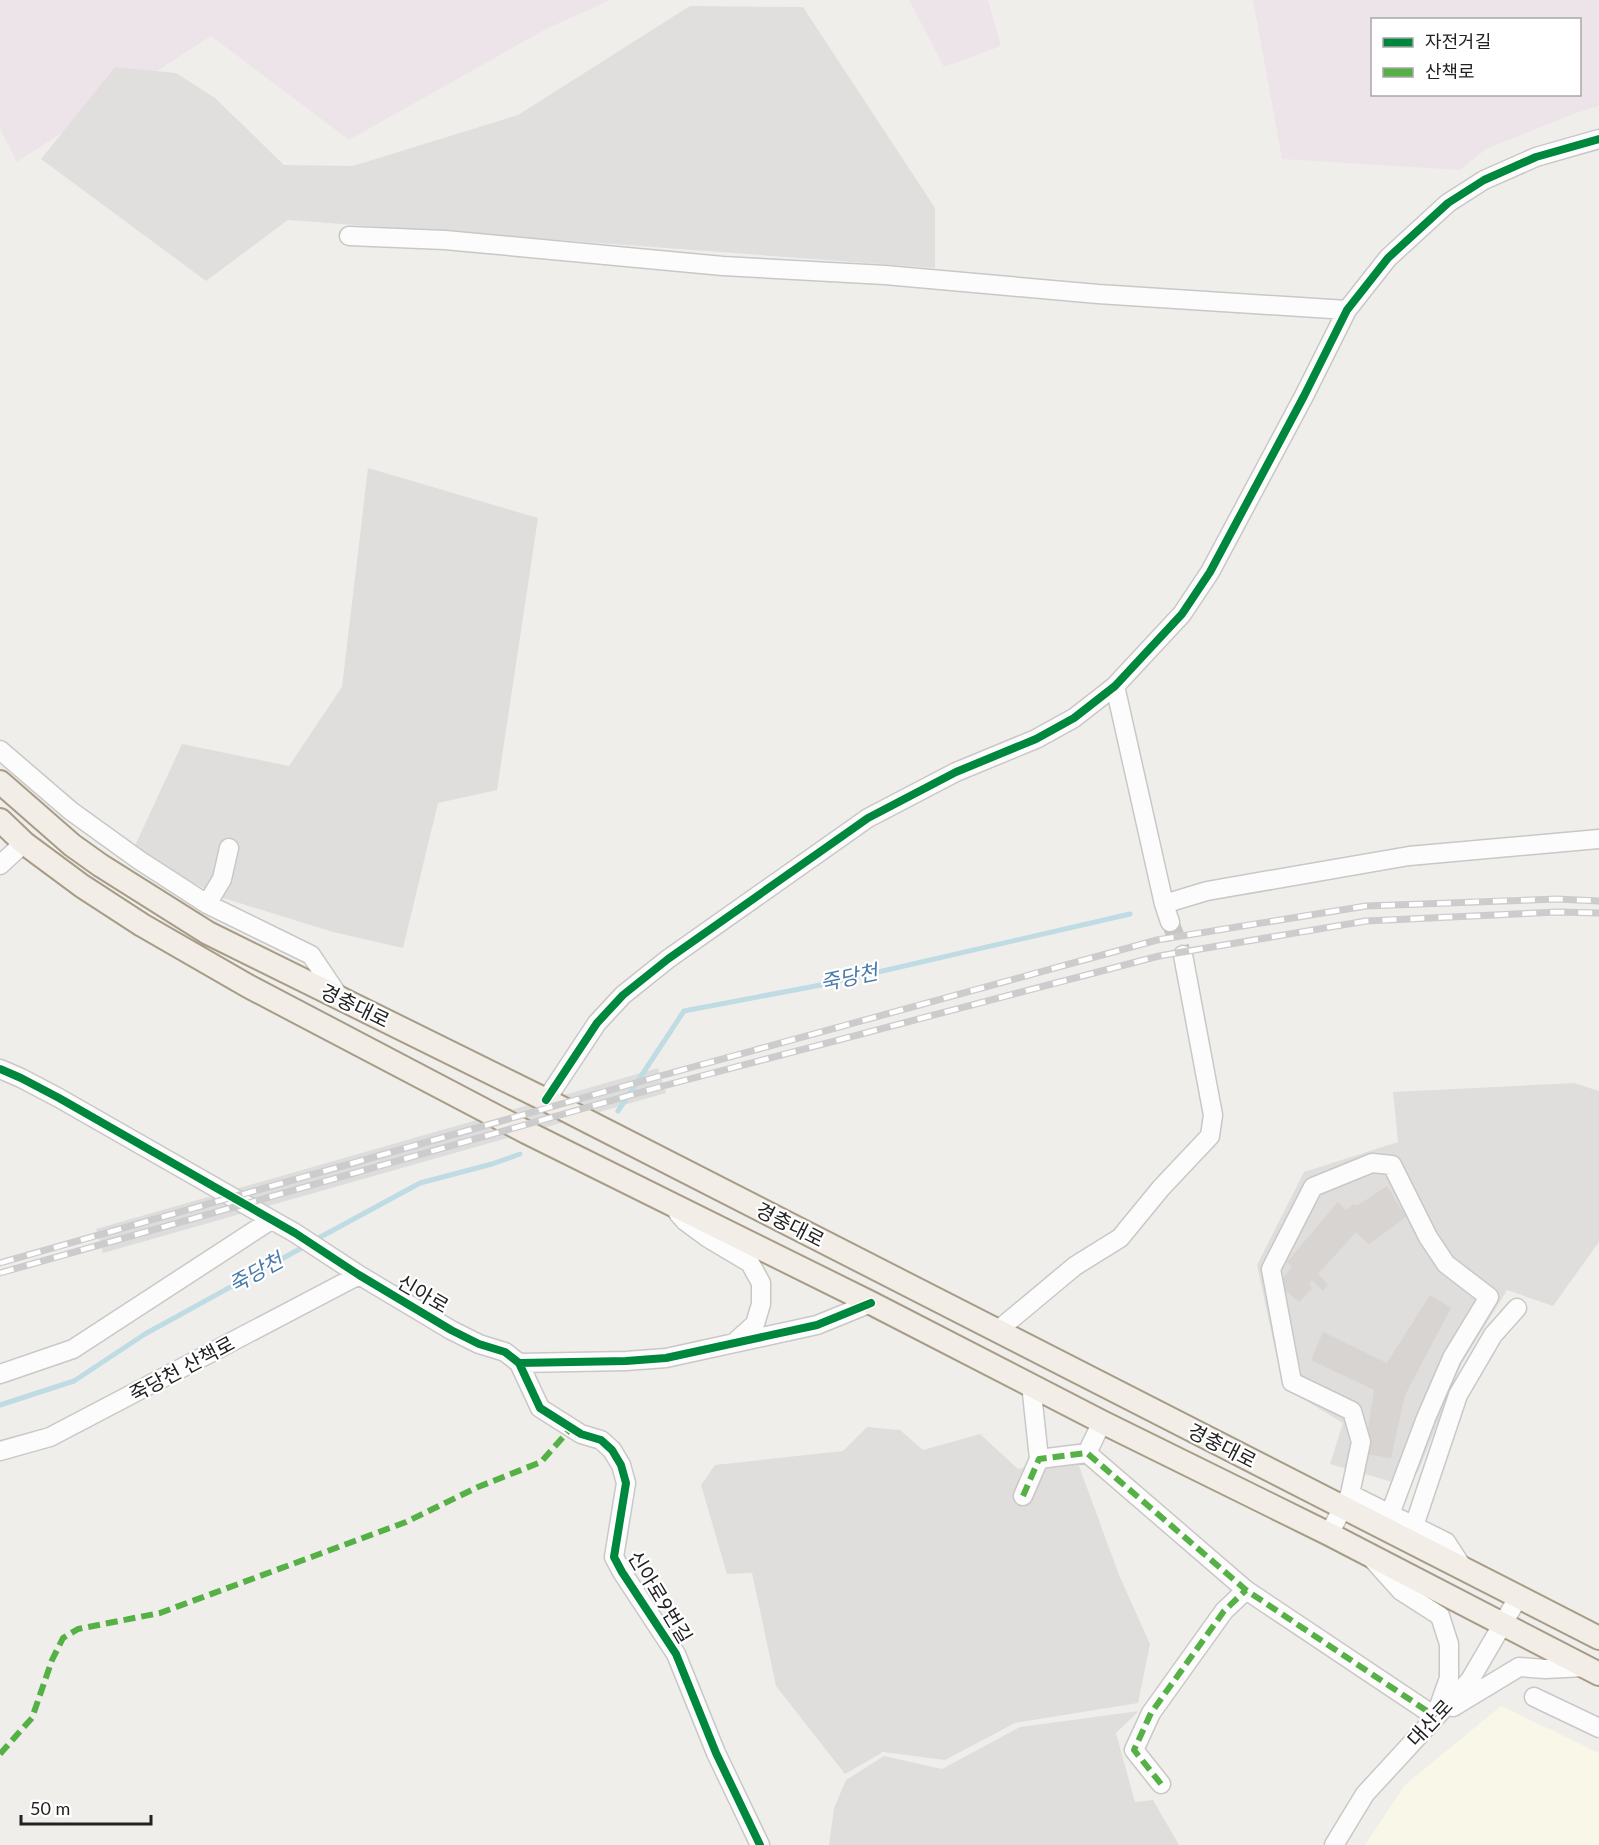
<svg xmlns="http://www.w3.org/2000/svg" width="1599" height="1845" font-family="Lato,'Noto Sans KR',sans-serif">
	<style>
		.residential { fill: #dfdedc }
		.industrial { fill: #ede4e9; fill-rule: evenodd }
		.education { fill: #f8f7e8 }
		.parking { fill: #e0dfde }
		.pier { fill: #dedddd }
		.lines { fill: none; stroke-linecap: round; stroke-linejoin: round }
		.stream { stroke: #bfdbe3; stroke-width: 5 }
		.building { fill: #d7d4d2 }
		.minor-tunnel { stroke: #c7c5c3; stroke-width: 18; stroke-dasharray: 18 9; stroke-linecap: butt }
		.minor-casing { stroke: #c9c8c7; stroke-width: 21 }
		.major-casing { stroke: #a79c86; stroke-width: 26 }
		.minor { stroke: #fdfcfc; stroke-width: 18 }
		.major { stroke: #f3ede7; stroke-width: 22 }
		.rail-casing { stroke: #ccc; stroke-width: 7 }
		.rail { stroke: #fff; stroke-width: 4.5; stroke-dasharray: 14; stroke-linecap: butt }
		.quiet { stroke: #55b145; stroke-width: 6; stroke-dasharray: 12 6; stroke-linecap: butt }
		.cycleway-casing { stroke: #fff; stroke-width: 11 }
		.cycleway { stroke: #00873e; stroke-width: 8 }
		.labels { text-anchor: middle; stroke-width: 4.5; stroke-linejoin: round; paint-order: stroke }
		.street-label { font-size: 20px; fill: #222; stroke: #fff }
		.water-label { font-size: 21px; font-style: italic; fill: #4a7aab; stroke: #fff }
	</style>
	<rect width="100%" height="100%" fill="#f0eeeb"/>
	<path class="residential" d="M368,468L538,518L497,790L438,803L403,948L333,932L220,897L133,850L182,744L289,766L342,687Z
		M1574,1083L1599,1091V1242L1553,1306L1507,1290L1461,1365L1418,1472L1396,1483L1330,1464L1343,1423L1283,1387L1257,1265L1304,1172L1398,1142L1393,1092Z
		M867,1427L900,1430L923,1450L980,1434L1018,1469L1075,1455L1119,1575L1150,1644L1138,1703L1015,1723L945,1760L883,1752L845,1774L776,1686L752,1573L727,1574L701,1485L715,1465L843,1451Z
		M1139,1711L1116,1733L1135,1802L1153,1800L1179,1845H829L834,1808L846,1780L884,1756L942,1769L1020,1727Z"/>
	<path class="industrial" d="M0,0H610L546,29L349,140L211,36L17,162L0,129Z
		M909,0H988L1001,46L944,67Z
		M1253,0H1599V106L1576,113L1486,149L1460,170L1282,159ZM1372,20H1580V94H1372Z"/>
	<path class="education" d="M1501,1706L1599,1753V1845H1365L1405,1785Z"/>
	<path class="parking" d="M690,6L803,7L935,208V268L288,220L206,281L41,159L115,67L176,73L215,98L284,165L353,166L518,115Z"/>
	<path class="pier" d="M658,1068L666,1093L103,1253L96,1229Z"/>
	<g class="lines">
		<path class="stream" d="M618,1111L684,1011L826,984L1130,914
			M315,1240L420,1183L492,1164L520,1154
			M0,1405L74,1381L145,1334L307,1245"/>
	</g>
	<path class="building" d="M1387,1186L1406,1217L1369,1244L1356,1232L1318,1274L1328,1285L1323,1291L1312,1280L1309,1284L1312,1288L1299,1302L1278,1284L1292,1267L1287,1262L1338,1202L1346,1210L1354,1204L1357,1206Z
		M1430,1295L1451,1308L1405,1395L1391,1458L1364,1454L1374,1390L1311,1360L1323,1332L1387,1363Z"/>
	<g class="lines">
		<path class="minor-tunnel" d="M1170,922L1183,955"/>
		<defs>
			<path id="minor" d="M349,236L445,240L723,266L885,275L1098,294L1347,310
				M1115,686L1164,904L1170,922
				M0,750L71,811L139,860L207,904L311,955L340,998
				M0,865L24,843
				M207,904L222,879L229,848
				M1164,904L1207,891L1409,856L1599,839
				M0,1069L21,1078L59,1098L295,1233L359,1275L451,1330L479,1344L505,1352L519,1363L626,1361L666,1358L817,1325L871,1303
				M546,1100L597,1023L623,995L668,959L868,818L956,772L1036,739L1074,718L1115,686L1182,614L1210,572L1304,396L1347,310L1388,258L1448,203L1484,180L1536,157L1599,139
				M678,1213L685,1221L708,1238L750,1263L761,1283V1304L755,1324L735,1342
				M997,1331L1075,1266L1120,1238L1161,1188L1210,1136L1213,1115L1183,955
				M519,1363L540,1408L581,1434L601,1440L612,1450L621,1465L626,1483L614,1557L622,1572L676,1654L716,1753L760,1845
				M0,1374L73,1349L271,1220
				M1031,1384L1039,1459
				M0,1451L50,1437L359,1275
				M1087,1453L1102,1422
				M1350,1494L1446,1542L1463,1568
				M1023,1496L1039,1459L1087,1453L1246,1590L1436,1717
				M1414,1526L1458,1395L1493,1335L1517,1308
				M1329,1534L1350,1494L1361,1442L1352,1411L1292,1382L1271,1269L1313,1187L1372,1163L1392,1165L1428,1237L1446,1264L1489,1297L1452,1358L1426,1418L1390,1514
				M1374,1561L1401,1591L1440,1616L1449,1644V1678L1438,1709
				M1534,1697L1599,1728
				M1453,1707L1519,1667L1545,1669L1585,1667
				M1161,1784L1134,1750L1151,1713L1224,1611L1246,1590
				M1334,1845L1365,1794L1470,1680L1519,1596"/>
			<path id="major" d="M0,782L72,845L100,865L208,933L546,1100L1599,1638
				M0,820L24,843L82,886L142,925L248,986L526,1132L871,1303L1102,1422L1329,1534L1599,1674"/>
		</defs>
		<use href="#minor" class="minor-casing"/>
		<use href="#major" class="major-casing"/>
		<use href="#minor" class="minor"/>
		<use href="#major" class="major"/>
		<defs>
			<path id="rail" d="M0,1263L660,1076L1157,940L1366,906L1557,899L1599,901
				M0,1273L663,1086L1159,956L1366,921L1558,912L1599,913"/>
		</defs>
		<use href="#rail" class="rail-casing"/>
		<use href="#rail" class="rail"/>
		<path class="quiet" d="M1023,1496L1039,1459L1087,1453L1246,1590L1436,1717
			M0,1754L32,1718L52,1660L63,1638L78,1629L160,1613L406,1522L478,1487L541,1462L571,1428
			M1161,1784L1134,1750L1151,1713L1224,1611L1246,1590"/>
		<defs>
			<path id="cycleway" d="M0,1069L21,1078L59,1098L295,1233L359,1275L451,1330L479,1344L505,1352L519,1363L626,1361L666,1358L817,1325L871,1303
				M546,1100L597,1023L623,995L668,959L868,818L956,772L1036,739L1074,718L1115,686L1182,614L1210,572L1304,396L1347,310L1388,258L1448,203L1484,180L1536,157L1599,139
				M519,1363L540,1408L581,1434L601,1440L612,1450L621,1465L626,1483L614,1557L622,1572L676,1654L716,1753L760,1845"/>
		</defs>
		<use href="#cycleway" class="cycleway-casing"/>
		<use href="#cycleway" class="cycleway"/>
	</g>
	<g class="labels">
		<g class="street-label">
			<text transform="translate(355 1006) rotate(26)" y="7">경충대로</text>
			<text transform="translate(790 1225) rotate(27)" y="7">경충대로</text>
			<text transform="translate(423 1294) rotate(30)" y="7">신아로</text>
			<text transform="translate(182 1369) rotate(-28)" y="7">죽당천 산책로</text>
			<text transform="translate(1222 1446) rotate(27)" y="7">경충대로</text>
			<text transform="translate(660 1597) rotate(59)" y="7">신아로9번길</text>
			<text transform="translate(1430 1723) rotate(-47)" y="7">대산로</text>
		</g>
		<g class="water-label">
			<text transform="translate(849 978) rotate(-12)" y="7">죽당천</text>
			<text transform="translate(256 1273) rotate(-29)" y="7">죽당천</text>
		</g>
	</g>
	<rect x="1371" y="18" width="210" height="78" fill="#ffffff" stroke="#a7a7a7" stroke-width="1.5"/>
	<rect x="1383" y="38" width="30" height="9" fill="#00873e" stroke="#a7a7a7" stroke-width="1.5"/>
	<text x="1425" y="48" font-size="18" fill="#222222">자전거길</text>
	<rect x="1383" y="68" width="30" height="9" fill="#55b145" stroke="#a7a7a7" stroke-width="1.5"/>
	<text x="1425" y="78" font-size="18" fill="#222222">산책로</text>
	<path d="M21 1815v9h130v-9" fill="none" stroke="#222222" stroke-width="3"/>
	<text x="30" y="1815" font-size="18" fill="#222222" stroke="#ffffff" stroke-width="4.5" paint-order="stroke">50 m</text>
</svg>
